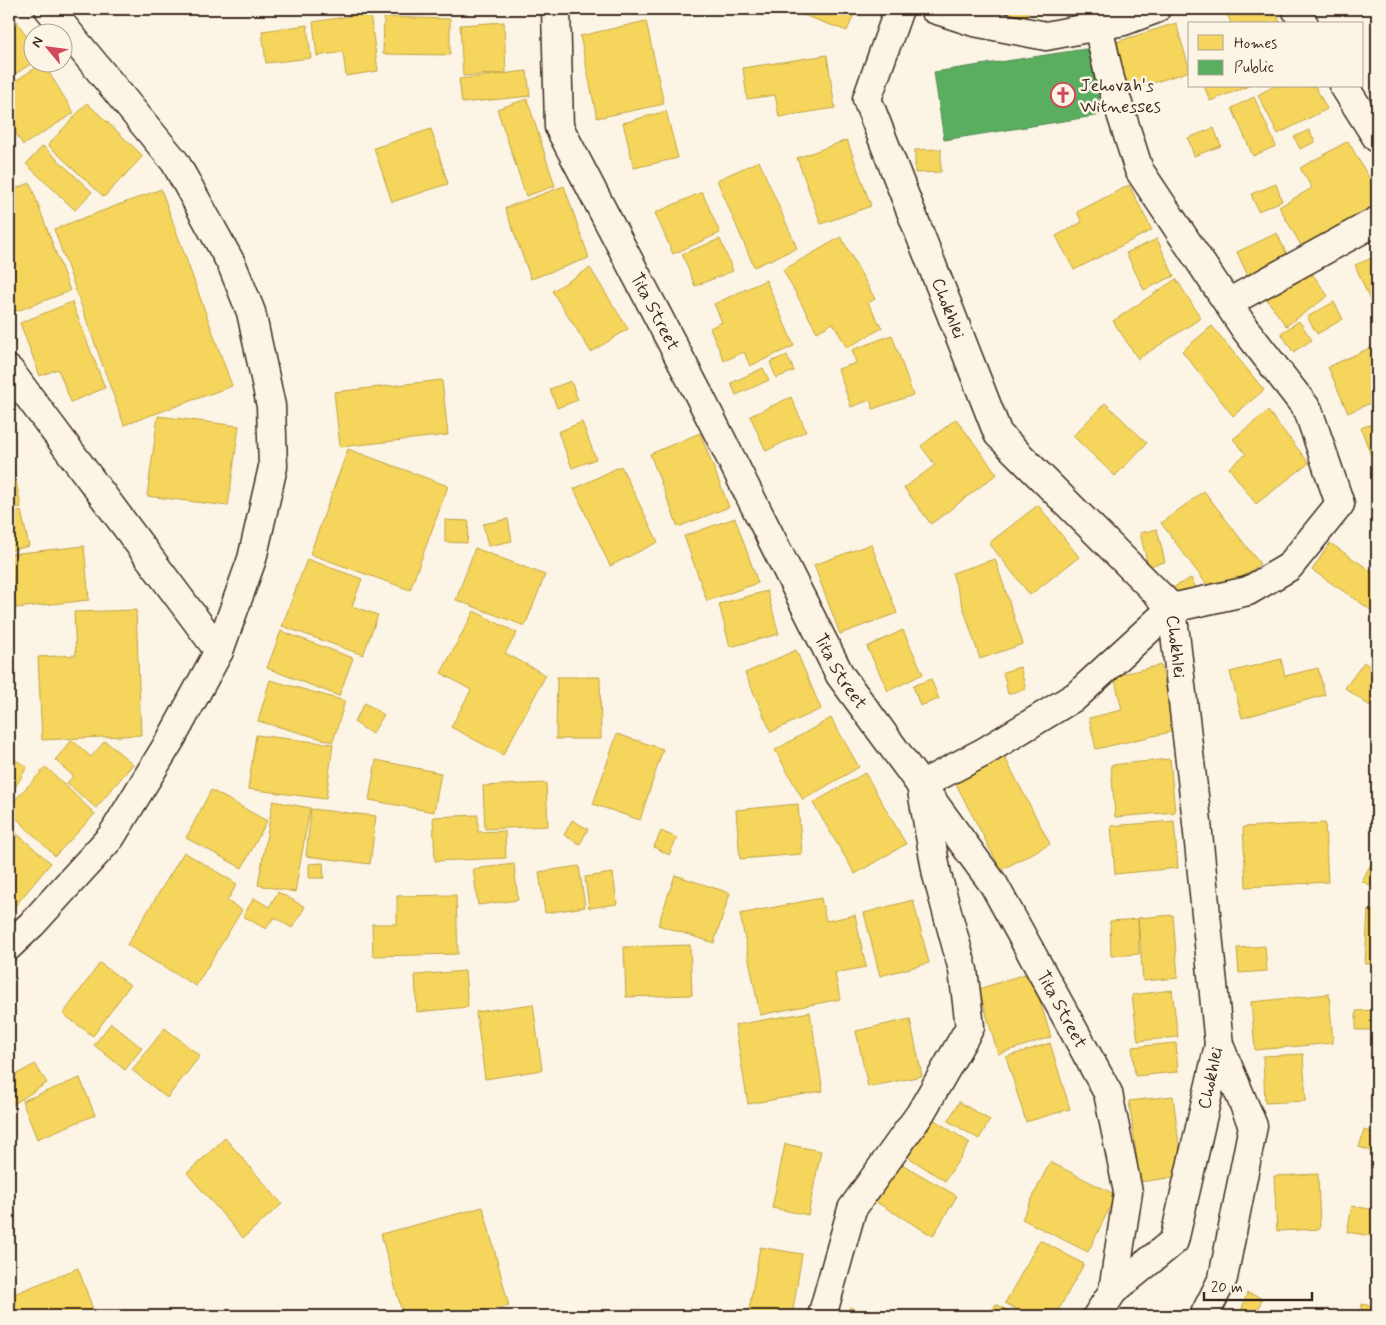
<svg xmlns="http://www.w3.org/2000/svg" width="1386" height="1325" font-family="Mynerve,sans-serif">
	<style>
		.homes { fill: #f6d55c; stroke: #bea249 }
		.public { fill: #5aae61; stroke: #51864d }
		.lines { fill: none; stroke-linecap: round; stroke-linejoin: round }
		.minor-casing { stroke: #3b2a1e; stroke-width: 31 }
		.highway-casing { stroke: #3b2a1e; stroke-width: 31 }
		.minor { stroke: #fcf5e5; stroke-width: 28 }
		.highway { stroke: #fcf5e5; stroke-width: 28 }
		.labels { text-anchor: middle; stroke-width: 5; stroke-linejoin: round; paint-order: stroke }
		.poi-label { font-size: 18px; fill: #3b2a1e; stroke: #fcf5e5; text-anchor: start }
		.street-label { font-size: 18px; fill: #3b2a1e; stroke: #fcf5e5 }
	</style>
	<rect width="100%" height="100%" fill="#fcf5e5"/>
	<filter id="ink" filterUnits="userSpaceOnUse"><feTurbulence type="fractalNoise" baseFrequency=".02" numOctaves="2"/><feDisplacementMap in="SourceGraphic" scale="10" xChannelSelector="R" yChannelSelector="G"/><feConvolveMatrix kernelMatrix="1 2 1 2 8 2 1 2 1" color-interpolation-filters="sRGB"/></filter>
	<g filter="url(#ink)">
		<path class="homes" d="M9,9L32,45L34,62L9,78Z
			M573,9H639L638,15L573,12Z
			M787,9H856L847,31Z
			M984,9H1023L1029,10L1025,25L983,15Z
			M1229,9H1274L1281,24H1231L1226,10Z
			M370,13L378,71L346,76L343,52L317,56L313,22Z
			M384,17L450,19V55L383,54Z
			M646,21L664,104L597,118L580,36Z
			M504,22L506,73L463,76L460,25Z
			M1176,23L1190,71L1122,93L1107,45Z
			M307,25L311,58L266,63L262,31Z
			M827,55L835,108L779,117L775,95L747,99L743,68Z
			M43,63L74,113L23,145L9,122V85Z
			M527,71L530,96L462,103L459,79Z
			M1204,86H1249L1210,101Z
			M1274,86H1315L1327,109L1278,134L1258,95Z
			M1254,97L1276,146L1253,156L1232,108Z
			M527,99L555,186L526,196L497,109Z
			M87,103L143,156L104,197L48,145Z
			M666,111L678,158L634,168L623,123Z
			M1214,128L1221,146L1194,156L1188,138Z
			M431,129L448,184L392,202L374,148Z
			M1309,130L1315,142L1300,149L1294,137Z
			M847,140L871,206L821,224L797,158Z
			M1348,141L1377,192V213L1306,254L1279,207L1312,188L1300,168Z
			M43,146L92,192L75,210L26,164Z
			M941,149V172L915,173V150Z
			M759,161L797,248L754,267L717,180Z
			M30,183L70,291L9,314V191Z
			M1276,184L1282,201L1258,211L1251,194Z
			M1129,185L1152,230L1074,270L1056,236L1082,222L1077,212Z
			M564,186L589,258L531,279L505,208Z
			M161,189L232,386L124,425L54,229Z
			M702,192L720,233L673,254L655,213Z
			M1277,233L1291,264L1251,283L1237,252Z
			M841,237L875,299L868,303L882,328L847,348L833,323L817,332L783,270Z
			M720,239L733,271L695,286L682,254Z
			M1157,239L1174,276L1144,290L1126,253Z
			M1377,256V309L1374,310L1355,265Z
			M590,268L628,329L591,352L552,291Z
			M1309,269L1328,296L1286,326L1266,298Z
			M1176,279L1201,318L1138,359L1113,321Z
			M766,280L794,346L750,366L744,352L724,361L710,328L722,322L714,304Z
			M72,302L105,388L71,402L58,369L40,376L20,323Z
			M1334,302L1343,319L1317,334L1307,317Z
			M1299,321L1312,340L1293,352L1281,333Z
			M1212,326L1264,390L1233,416L1182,351Z
			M892,335L913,395L873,409L870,400L851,407L838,369L856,363L852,350Z
			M1372,347L1377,358V400L1348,413L1328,367Z
			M787,355L794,371L776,378L770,362Z
			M763,368L769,380L736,395L731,383Z
			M442,380L448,435L340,447L334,392Z
			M571,381L578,400L557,408L550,389Z
			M791,397L806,431L766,451L750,416Z
			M1105,403L1147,443L1115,476L1073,436Z
			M1268,411L1309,463L1256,504L1229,468L1246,454L1233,439Z
			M158,416L239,426L228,506L147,496Z
			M956,419L997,474L931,524L904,488L935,465L921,446Z
			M582,422L596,459L572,468L558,432Z
			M1377,422V473L1361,428Z
			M700,433L729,507L678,527L650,454Z
			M9,442L14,469L9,470Z
			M348,449L448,486L410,590L310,554Z
			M621,466L658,542L610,566L574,489Z
			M14,470L21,507L9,509V472Z
			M1204,491L1260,564L1216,597L1161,523Z
			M1038,505L1079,557L1030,595L989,543Z
			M21,511L29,546L9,551V514Z
			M735,518L758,583L707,601L684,536Z
			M508,519L512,541L488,546L483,524Z
			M445,520L469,521L467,543L445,542Z
			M1157,529L1165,562L1148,566L1140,533Z
			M1330,543L1377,575V614L1312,570Z
			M871,544L897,613L840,634L814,565Z
			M84,546L89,600L16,608L10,554Z
			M475,548L545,575L525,626L456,600Z
			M307,559L362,579L352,606L378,615L363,655L282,626Z
			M995,559L1023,644L980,659L952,573Z
			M1191,578L1207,608L1185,619L1170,589Z
			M767,591L779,634L730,647L719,604Z
			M136,610L141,735L42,740L38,657L76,655L74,612Z
			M474,611L517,633L505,653L546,675L503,755L451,727L471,690L441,673Z
			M903,630L923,674L888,691L867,647Z
			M281,631L353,658L339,696L267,668Z
			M796,650L821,709L771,732L745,673Z
			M1281,659L1285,676L1318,668L1325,695L1242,718L1230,672Z
			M1364,662L1377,672V696L1370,706L1345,688Z
			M1161,665L1175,731L1096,749L1089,718L1122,710L1114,676Z
			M1020,667L1026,689L1008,694L1003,672Z
			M557,677H600L601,739H556Z
			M931,679L939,699L920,706L913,686Z
			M270,680L345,701L333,742L258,721Z
			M365,703L384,715L372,734L354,722Z
			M831,718L859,767L803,800L775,750Z
			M617,734L663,749L640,820L593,804Z
			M256,735L333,744L326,799L248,789Z
			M72,740L91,757L105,741L133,764L96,808L67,783L73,776L55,760Z
			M9,756L27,767L9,798Z
			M1004,756L1050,844L1001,870L955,782Z
			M1170,759L1175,812L1115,817L1111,765Z
			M376,760L441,773L434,812L369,800Z
			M46,767L95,814L55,856L9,811V806Z
			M865,773L906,844L855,874L813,803Z
			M546,783L548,826L485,829L483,786Z
			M211,790L267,821L242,868L186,838Z
			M273,801L310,808L295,892L258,885Z
			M798,804L802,854L740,859L736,810Z
			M311,809L376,816L370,864L306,856Z
			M478,815V832L505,831L506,858L435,861L433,817Z
			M572,820L588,829L580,844L564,835Z
			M1174,821L1178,868L1115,874L1111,826Z
			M1325,823L1328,882L1246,887L1243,827Z
			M9,827L51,863L15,906L9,901Z
			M661,831L677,838L669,855L654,847Z
			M184,852L237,884L227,901L242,910L196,986L127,945Z
			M1377,852V889L1362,881Z
			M323,863L324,878H309V864Z
			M514,864L518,900L478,905L473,869Z
			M579,866L585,907L545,913L539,872Z
			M613,873L617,904L589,908L585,877Z
			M675,875L730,893L714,943L658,925Z
			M278,892L305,907L292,928L274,917L266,929L243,916L254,898L269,907Z
			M456,895L458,954L373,956L372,924H397V896Z
			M821,898L826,921L855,915L866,967L835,973L840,999L760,1015L740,914Z
			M913,900L929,963L880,976L864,913Z
			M1368,911H1377V964H1365Z
			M1173,915L1178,978L1143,981L1138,918Z
			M1138,919L1139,954L1111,956L1110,921Z
			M690,945L692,995L626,997L624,947Z
			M1265,946L1267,971L1239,973L1237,948Z
			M100,963L130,985L93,1036L63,1014Z
			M465,971L468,1007L417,1012L415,975Z
			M1031,972L1051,1037L998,1054L979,989Z
			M1172,990L1178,1037L1138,1041L1132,995Z
			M1329,994L1333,1043L1255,1050L1251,1002Z
			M533,1004L542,1070L485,1079L476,1012Z
			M1374,1010V1030H1356V1011Z
			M810,1012L823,1091L748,1104L735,1025Z
			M910,1019L922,1076L868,1087L856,1031Z
			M111,1023L142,1048L125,1070L94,1045Z
			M165,1028L200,1056L167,1098L132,1070Z
			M1050,1043L1070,1109L1026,1122L1006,1057Z
			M1176,1043L1178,1072L1135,1076L1132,1047Z
			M1303,1054L1306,1101L1265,1103L1263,1056Z
			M35,1064L47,1083L9,1107V1070L12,1068L15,1075Z
			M80,1078L95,1115L37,1139L22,1101Z
			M1173,1096L1183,1176L1140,1182L1129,1101Z
			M959,1102L990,1120L979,1139L948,1121Z
			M933,1119L970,1143L945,1181L908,1157Z
			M1364,1130L1377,1134L1374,1152L1359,1147Z
			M225,1138L282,1204L243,1238L187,1173Z
			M785,1144L821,1151L808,1215L772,1208Z
			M9,1156L16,1170L9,1174Z
			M1050,1162L1116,1195L1088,1252L1022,1219Z
			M900,1163L957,1196L933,1236L876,1202Z
			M1318,1174L1320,1229L1277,1231L1274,1176Z
			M1352,1206L1375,1210L1371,1236L1347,1232Z
			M483,1207L509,1306L470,1316H403L381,1234Z
			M1040,1240L1084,1264L1055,1316H1028L1005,1303Z
			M760,1247L802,1254L792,1316H748Z
			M78,1268L94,1312L82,1316H17L9,1296Z
			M1247,1293L1262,1298L1256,1316L1240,1315Z
			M996,1304L1017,1316H988Z
			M1362,1304L1377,1307L1375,1316H1360Z
			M850,1307L868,1316H846Z"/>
		<path class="public" d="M1092,48L1101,115L944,140L934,72Z"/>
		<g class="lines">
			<defs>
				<g id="minor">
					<path id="s1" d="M556,9L559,127L699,395L840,675L994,885L1108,1093L1128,1192L1113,1291L1097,1316"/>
					<path id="s2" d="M899,9L867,99L998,434L1172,608L1196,813L1219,1045L1174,1241L1113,1291"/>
					<path d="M934,9L974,22L1046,36L1124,21L1156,9"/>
					<path d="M1228,303L1377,221"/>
					<path d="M9,370L219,651"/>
					<path d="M822,1316L852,1209L920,1114L970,1027L963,970L937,875L921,785L984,752L1076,696L1172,608L1248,591L1289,567L1340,504L1308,410L1245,329L1139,170L1110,79L1098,26"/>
					<path d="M1204,1316L1223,1278L1253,1126L1219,1045"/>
				</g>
				<path id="highway" d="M1296,9L1304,24
					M1344,86L1377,138
					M9,946L32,924L111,837L171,739L219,651L252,559L273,467L271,406L251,312L232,265L175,162L49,9"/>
			</defs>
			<use href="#minor" class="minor-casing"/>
			<use href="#highway" class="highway-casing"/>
			<use href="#minor" class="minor"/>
			<use href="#highway" class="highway"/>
		</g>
	</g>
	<defs>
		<symbol id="church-ring" viewBox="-11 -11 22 22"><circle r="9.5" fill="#fcf5e5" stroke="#d1495b" stroke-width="1.5"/><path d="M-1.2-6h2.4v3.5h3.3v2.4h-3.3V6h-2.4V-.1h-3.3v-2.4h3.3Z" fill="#d1495b"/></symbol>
	</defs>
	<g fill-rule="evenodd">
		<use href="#church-ring" x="1049" y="81" width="28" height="28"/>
	</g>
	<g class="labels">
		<g class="poi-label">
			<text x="1080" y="91">Jehovah's<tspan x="1080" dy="21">Witnesses</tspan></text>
		</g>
		<g class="street-label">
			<text dy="6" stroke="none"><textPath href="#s2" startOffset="320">Chokhlei</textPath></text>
			<text dy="6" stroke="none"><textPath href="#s1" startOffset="326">Tita Street</textPath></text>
			<text dy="6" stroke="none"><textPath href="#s2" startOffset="740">Chokhlei</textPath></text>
			<text dy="6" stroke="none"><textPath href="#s1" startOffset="731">Tita Street</textPath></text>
			<text dy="6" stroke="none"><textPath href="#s1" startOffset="1136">Tita Street</textPath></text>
			<text transform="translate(1210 1078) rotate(-78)" y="6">Chokhlei</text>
		</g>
	</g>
	<rect width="1386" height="1325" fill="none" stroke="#fcf5e5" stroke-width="30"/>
	<rect x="15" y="15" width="1356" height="1295" fill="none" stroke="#3b2a1e" stroke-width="2" filter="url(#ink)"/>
	<rect x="1188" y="22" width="175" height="65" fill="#fcf5e5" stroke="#afa495"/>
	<rect x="1198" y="35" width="25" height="15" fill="#f6d55c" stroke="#afa495"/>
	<text x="1234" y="48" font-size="15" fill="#3b2a1e">Homes</text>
	<rect x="1198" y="60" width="25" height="15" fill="#5aae61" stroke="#afa495"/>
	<text x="1234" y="72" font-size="15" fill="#3b2a1e">Public</text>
	<g transform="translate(48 48) rotate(299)"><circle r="24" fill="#fcf5e5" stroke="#afa495"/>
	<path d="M0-4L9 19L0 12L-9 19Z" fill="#d1495b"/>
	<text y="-8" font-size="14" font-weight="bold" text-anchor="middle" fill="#3b2a1e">N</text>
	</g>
	<path d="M1204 1292v8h108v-8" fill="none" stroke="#3b2a1e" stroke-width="2.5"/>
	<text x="1211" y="1292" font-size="15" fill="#3b2a1e" stroke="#fcf5e5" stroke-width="4" paint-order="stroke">20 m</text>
</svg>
